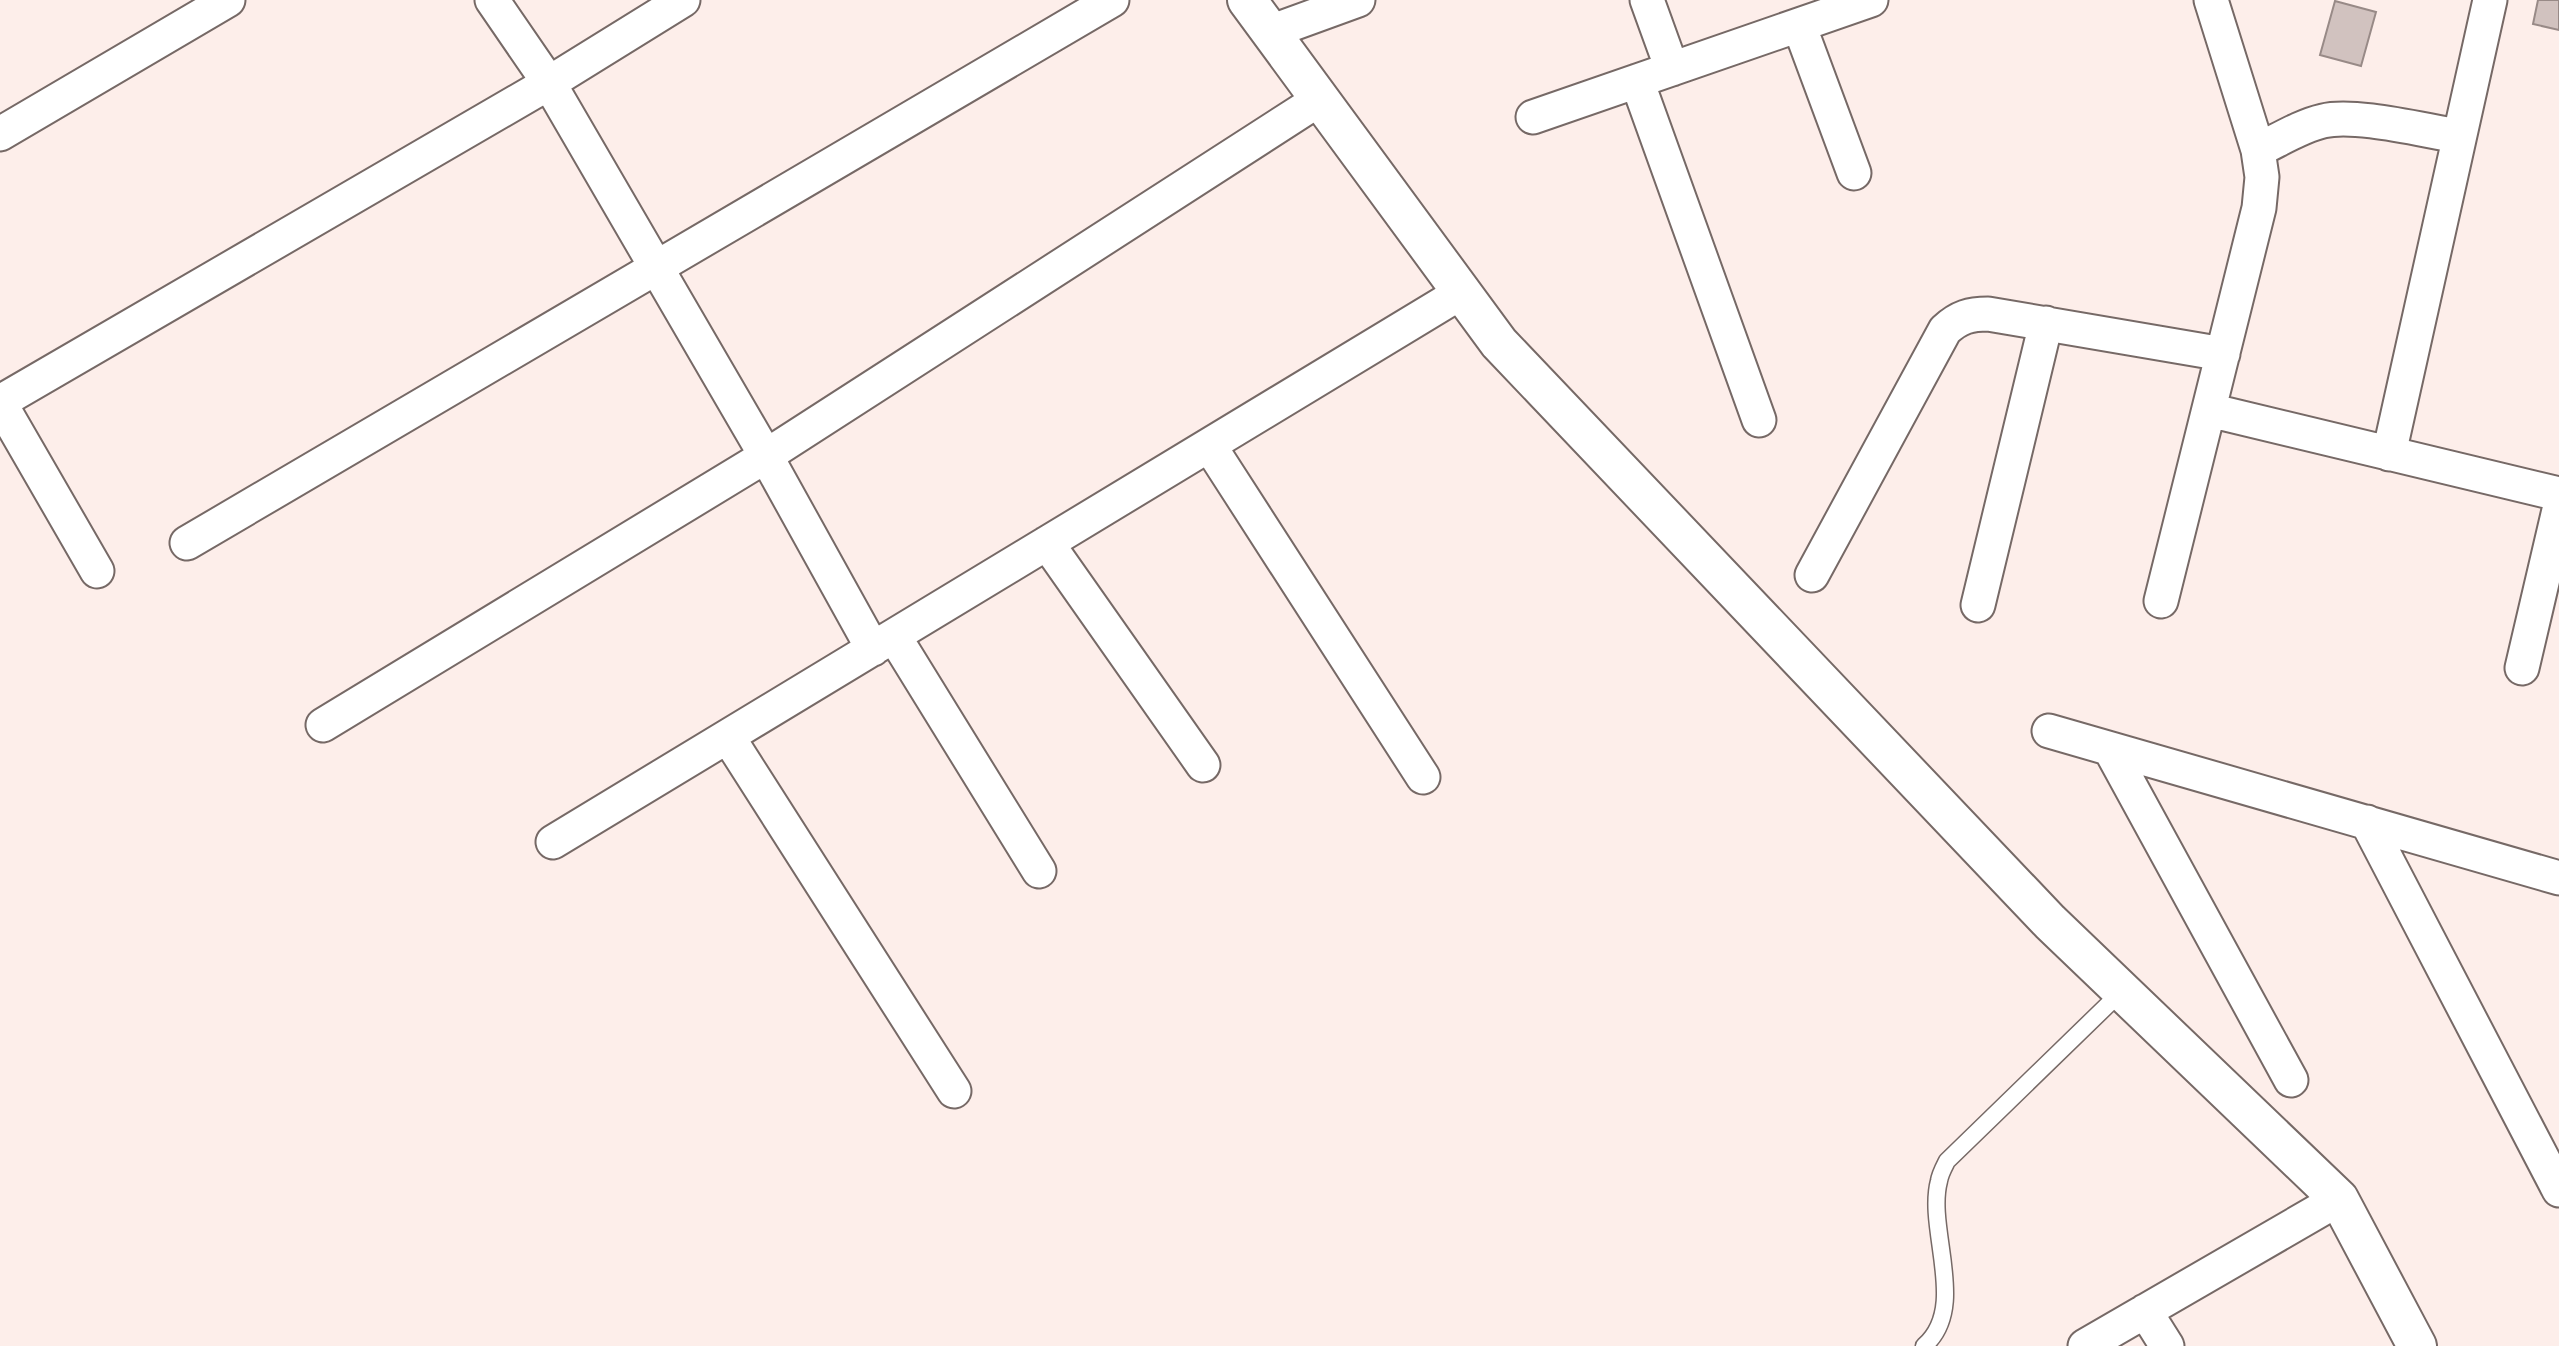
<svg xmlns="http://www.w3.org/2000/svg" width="2559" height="1346" font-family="'Sofia Sans Condensed',sans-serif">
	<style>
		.building { fill: #d1c2bf; stroke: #988a87; stroke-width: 2 }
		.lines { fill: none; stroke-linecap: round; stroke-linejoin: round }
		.lane-casing { stroke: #766966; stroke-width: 19 }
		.street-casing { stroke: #766966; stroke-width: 37 }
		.secondary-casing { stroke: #766966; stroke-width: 42 }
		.lane { stroke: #fff; stroke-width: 16 }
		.street { stroke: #fff; stroke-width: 33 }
		.secondary { stroke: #fff; stroke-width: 38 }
	</style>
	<rect width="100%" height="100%" fill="#fdeeea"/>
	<path class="building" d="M2538,0H2559V30L2533,24Z
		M2335,1L2376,12L2361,66L2320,55Z"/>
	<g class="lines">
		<defs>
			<path id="lane" d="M1924,1346C1969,1307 1926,1230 1939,1181C1940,1174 1944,1167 1947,1161L2122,991"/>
			<path id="street" d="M492,0L549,83L766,456L873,649
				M1647,0L1672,69
				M1799,25L1854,173
				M1270,32L1358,0
				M1637,81L1759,420
				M1533,117L1871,0
				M0,134L228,0
				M2258,150C2279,140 2301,126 2323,121C2355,113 2425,131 2459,136
				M0,402L549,83L683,0
				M0,403L97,571
				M2209,410L2559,494
				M1209,445L1423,777
				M2389,454L2490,0
				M187,543L1112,0
				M1047,543L1203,765
				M1812,575L1945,330C1959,317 1970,314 1988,314L2223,354
				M2161,601L2259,208L2262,177L2258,150L2211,0
				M1978,605L2046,323
				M894,636L1039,871
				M2522,668L2559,510
				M323,725L766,456L1320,99
				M2049,731L2559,878
				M728,737L954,1091
				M2110,749L2291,1080
				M2367,822L2559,1190
				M553,842L1462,292
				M2145,1311L2167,1346
				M2085,1346L2339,1199"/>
			<path id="secondary" d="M1247,0L1499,343L2050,922L2339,1199L2417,1346"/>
		</defs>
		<use href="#lane" class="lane-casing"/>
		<use href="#street" class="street-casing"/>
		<use href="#secondary" class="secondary-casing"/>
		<use href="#lane" class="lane"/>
		<use href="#street" class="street"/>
		<use href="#secondary" class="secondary"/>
	</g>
</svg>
